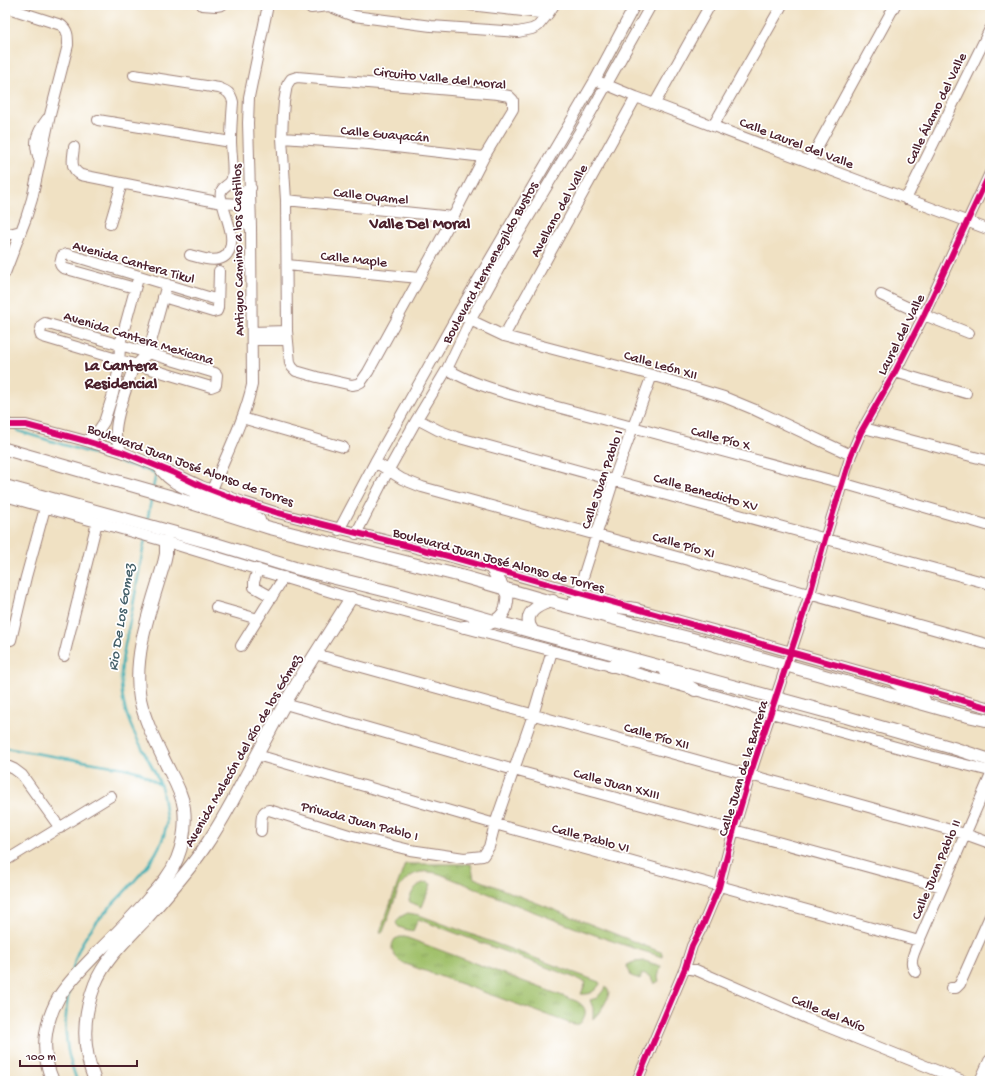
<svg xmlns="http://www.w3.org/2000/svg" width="995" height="1086" font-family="'Gochi Hand',sans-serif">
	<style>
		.grass { fill: url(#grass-tufts); stroke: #746f4a }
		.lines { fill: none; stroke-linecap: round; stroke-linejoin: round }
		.stream { stroke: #3badb3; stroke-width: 2.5 }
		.minor-casing { stroke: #9d8077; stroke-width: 12 }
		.major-casing { stroke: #9d8077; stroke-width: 14 }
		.minor { stroke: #fff; stroke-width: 10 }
		.major { stroke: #fff; stroke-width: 12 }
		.cycleway-casing { stroke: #fff; stroke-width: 8 }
		.cycleway { stroke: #d6006c; stroke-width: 6 }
		.labels { text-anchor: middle; stroke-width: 3.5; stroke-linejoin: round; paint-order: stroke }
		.street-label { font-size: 14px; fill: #4a1f2b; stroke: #fff }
		.water-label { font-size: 15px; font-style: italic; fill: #435f68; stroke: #fff }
		.quarter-label { font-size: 16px; font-weight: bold; fill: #4a1f2b; stroke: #fff }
	</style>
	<defs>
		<pattern id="grass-tufts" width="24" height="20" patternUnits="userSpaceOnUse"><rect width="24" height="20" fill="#9fbf68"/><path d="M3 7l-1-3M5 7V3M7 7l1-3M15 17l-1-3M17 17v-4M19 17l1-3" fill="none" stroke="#849b56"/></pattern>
	</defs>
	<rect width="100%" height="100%" fill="#fff"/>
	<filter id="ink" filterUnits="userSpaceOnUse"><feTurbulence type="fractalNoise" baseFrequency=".025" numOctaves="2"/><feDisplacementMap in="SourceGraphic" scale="8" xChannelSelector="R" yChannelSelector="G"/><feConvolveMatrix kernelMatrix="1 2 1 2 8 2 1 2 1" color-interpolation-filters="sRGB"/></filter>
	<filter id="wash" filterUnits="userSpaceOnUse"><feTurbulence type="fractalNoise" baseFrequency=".012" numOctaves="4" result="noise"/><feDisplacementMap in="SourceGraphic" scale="16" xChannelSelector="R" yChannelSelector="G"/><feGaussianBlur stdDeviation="0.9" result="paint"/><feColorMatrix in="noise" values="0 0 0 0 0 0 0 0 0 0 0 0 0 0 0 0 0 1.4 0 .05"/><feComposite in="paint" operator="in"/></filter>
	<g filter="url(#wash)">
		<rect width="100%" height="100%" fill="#f0e1c3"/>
		<path class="grass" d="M405,864H471L474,878L663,953V957C586,935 513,903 440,874C421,869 411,872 399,888L383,932H380Z
			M427,882L431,884L422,907L410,902L409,900C413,890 416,884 427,882Z
			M408,913L419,915L599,982L600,984C595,991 590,995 581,994L586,982L418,919L413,931C409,930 403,929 399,927C391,921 403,915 408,913Z
			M400,937H405L576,1001C584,1005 588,1011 583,1019C582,1021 581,1023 579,1024C576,1025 572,1023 569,1023L403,963C394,957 388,949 395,939Z
			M645,961L661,966L658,977L659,981L654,984L651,977L643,973L640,979L631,976L628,968L626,965L634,962Z
			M606,987L609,992C608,1001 600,1012 593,1019V1008L590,1000L597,998Z"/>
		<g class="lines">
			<path class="stream" d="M5,416L10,421
				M16,428L18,431L156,473L153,488
				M147,522L152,495
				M5,748L16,750L125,768L140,772L160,785
				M72,974C75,958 78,948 87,935C108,902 161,866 166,826C167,822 166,816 165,811C164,801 163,788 158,779C145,750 126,727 122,693C118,667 126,642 131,616C136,590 140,564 145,539
				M69,990C66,1008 64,1026 67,1044C68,1057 73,1069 77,1081"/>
		</g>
	</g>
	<g filter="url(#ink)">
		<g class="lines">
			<defs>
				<path id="minor" d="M202,5L216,6L222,5
					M470,5L548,14
					M329,6L343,12L354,16L431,26L518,32L532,29L538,26L548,14L554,5
					M5,7L61,25C68,30 68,36 68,45L50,115L32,199L26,218L5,273
					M311,8L329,6
					M134,75L219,88C227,91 231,93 233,102C232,115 231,128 231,141C231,152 234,168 232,178C231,185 222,186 221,192C220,194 221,198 222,201C225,217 236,236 229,251C222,266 201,258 190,255
					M297,77L498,94L509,96L513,100V109L484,157L453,217L368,372L361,382L357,384L352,385L317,377L296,371L292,367L290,363L287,331L286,200L282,138L283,115L284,102L287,85L291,79Z
					M600,82L636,97L990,230
					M655,103L710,5
					M98,120L231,142
					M713,126L782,5
					M282,138L369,144L484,157
					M74,147C73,159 69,168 81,175L222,203L242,204
					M40,162C33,143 35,135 47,119
					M809,162L895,5
					M251,188L245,191L243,194C242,200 241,216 243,221C245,224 249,225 251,227
					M906,199L990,29
					M286,200L453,217
					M110,224L122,183
					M5,235L21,231
					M287,265L419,278
					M135,288L63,268L61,266L60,264L62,256L67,254L218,300
					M881,295L924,315L969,333
					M163,297L213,312L217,311L218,308L219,271
					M464,317L504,336L652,375L724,397L753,409L851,455
					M45,323L148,353L215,373L217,375L216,385L211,387L43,337L41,336L40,333L42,325Z
					M252,332L287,331
					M504,336L636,97
					M252,340H287
					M447,369C469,382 492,389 516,396L842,483L990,526
					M895,372L966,393
					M242,418L343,447
					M417,419L438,430L456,437L990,584
					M5,425H26L86,441L122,452L174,473L201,486L243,502L278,513L448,556L612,602
					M864,428L990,461
					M86,441L92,437L96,434L104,422L113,394L119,368L120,344L137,282
					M122,452C119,446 116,441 116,434C115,417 127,388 132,371L136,365L148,353L167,284
					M375,462L402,479L422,487L688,560L990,645
					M212,490C226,455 244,421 252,385L251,227L248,123L249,97L268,5
					M5,496L164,541L351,598L611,666L727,699L771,713L918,753L990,771
					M339,530L375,462L458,314L595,80L635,5
					M356,534L388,471L417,419L447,369L470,321L509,250L590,114L651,5
					M258,569L254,582V587L272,597
					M578,593L614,479L652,375
					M216,607L258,619
					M629,607L720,632L990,708
					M11,640L26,577L45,508
					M241,646L284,577
					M315,654L750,775L847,801L965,834L990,843
					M64,656L97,522
					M285,704L514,770L942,887
					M257,755L495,824L919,941
					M5,765L14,769L22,775L60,828
					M261,831C262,823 259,811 269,810L349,835L410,850L464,858L483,856L489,847L495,824L533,715L552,651
					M5,861L111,796
					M685,968L696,970L808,1019L963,1081
					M916,972C907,964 915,951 919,941L990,777
					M951,988H956L960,984L990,916
					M637,1081L685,968L692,946L703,925L719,887L734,829L750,775L810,594L825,539L851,455L861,432L895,372L924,315L967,222L990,173"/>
				<path id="major" d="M5,449L169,496L270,528L461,576L551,602L700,641L959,714L990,721
					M159,466C174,491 211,495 235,506C244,509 252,515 259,520
					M5,486L219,545L295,568L391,592L533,632L846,717L953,748L990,760
					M574,602L636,609
					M464,627C480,626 501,625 506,607C507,602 508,599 507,594L492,569
					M533,632C532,629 529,626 529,623C526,610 543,603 553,601
					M611,666L637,662
					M666,672L695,690
					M895,682L924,700
					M53,1081C40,1053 44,1023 59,997C69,981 84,967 97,953C115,935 134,916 151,896C161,885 171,874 177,859C183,844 186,825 184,808C182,793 174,780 167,766C157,745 145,722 140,699C132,654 152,605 164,563L166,554V542
					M95,1081C82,1048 82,1018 95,984C105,959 127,939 145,920C166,896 188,872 206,845C219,826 230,806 241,785C255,759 269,732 284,705C305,669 329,633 351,598
					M981,1081L990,1061"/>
			</defs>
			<use href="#minor" class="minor-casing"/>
			<use href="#major" class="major-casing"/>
			<use href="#minor" class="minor"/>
			<use href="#major" class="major"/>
			<defs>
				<path id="cycleway" d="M5,425H26L86,441L122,452L174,473L201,486L243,502L278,513L448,556L990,708
					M637,1081L685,968L692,946L703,925L719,887L734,829L750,775L810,594L825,539L851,455L861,432L895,372L924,315L967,222L990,173"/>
			</defs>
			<use href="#cycleway" class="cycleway-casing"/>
			<use href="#cycleway" class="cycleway"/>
		</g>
	</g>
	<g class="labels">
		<g class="street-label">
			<text transform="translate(440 77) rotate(6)" y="5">Circuito Valle del Moral</text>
			<text transform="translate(935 108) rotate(-64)" y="5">Calle Álamo del Valle</text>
			<text transform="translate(385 133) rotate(5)" y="5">Calle Guayacán</text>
			<text transform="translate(797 142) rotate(21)" y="5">Calle Laurel del Valle</text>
			<text transform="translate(371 195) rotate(6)" y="5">Calle Oyamel</text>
			<text transform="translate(558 210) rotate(-61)" y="5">Avellano del Valle</text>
			<text transform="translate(237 250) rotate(-91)" y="5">Antiguo Camino a los Castillos</text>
			<text transform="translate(354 258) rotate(6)" y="5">Calle Maple</text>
			<text transform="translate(134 261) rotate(16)" y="5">Avenida Cantera Tikul</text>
			<text transform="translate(489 262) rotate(-61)" y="5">Boulevard Hermenegildo Bustos</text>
			<text transform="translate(900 334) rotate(-63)" y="5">Laurel del Valle</text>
			<text transform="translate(139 337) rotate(17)" y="5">Avenida Cantera Mexicana</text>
			<text transform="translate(661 364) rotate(16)" y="5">Calle León XII</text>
			<text transform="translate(721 437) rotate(15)" y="5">Calle Pío X</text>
			<text transform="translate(191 464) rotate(20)" y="5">Boulevard Juan José Alonso de Torres</text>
			<text transform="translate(601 479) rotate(-71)" y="5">Calle Juan Pablo I</text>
			<text transform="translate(706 491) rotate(16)" y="5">Calle Benedicto XV</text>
			<text transform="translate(684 544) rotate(16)" y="5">Calle Pío XI</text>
			<text transform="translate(499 559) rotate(15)" y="5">Boulevard Juan José Alonso de Torres</text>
			<text transform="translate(657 735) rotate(16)" y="5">Calle Pío XII</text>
			<text transform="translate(242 750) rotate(-60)" y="5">Avenida Malecón del Río de los Gómez</text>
			<text transform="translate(742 768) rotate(-73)" y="5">Calle Juan de la Barrera</text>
			<text transform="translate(617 783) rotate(15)" y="5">Calle Juan XXIII</text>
			<text transform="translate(360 820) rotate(15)" y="5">Privada Juan Pablo I</text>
			<text transform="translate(591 837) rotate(15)" y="5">Calle Pablo VI</text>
			<text transform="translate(935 869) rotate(-67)" y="5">Calle Juan Pablo II</text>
			<text transform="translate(829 1012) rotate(22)" y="5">Calle del Avío</text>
		</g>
		<g class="water-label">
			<text transform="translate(120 617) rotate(-81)" y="5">Rio De Los Gomez</text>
		</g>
		<g class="quarter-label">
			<text x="420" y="228">Valle Del Moral</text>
			<text x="121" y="370">La Cantera<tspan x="121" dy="18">Residencial</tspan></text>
		</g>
	</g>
	<rect width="995" height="1086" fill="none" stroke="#fff" stroke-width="20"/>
	<path d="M20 1060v6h117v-6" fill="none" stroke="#4a1f2b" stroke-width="2"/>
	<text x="26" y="1060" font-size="12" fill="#4a1f2b" stroke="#ffffff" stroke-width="3" paint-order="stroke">100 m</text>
</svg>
